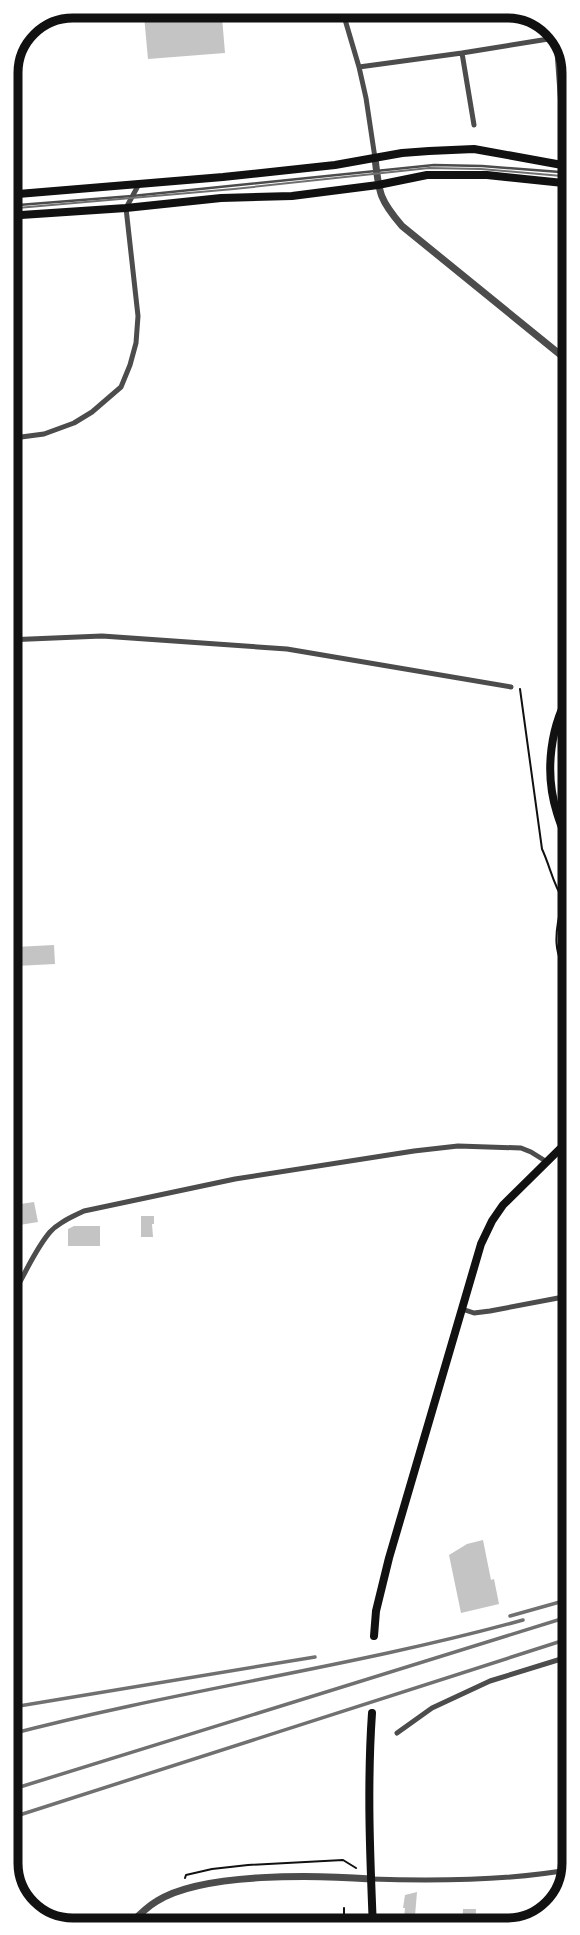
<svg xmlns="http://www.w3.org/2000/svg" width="580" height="1935" font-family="'IBM Plex Sans',sans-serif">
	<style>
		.building { fill: #c4c4c4 }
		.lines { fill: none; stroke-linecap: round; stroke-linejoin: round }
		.path { stroke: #111; stroke-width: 2 }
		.service { stroke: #4c4c4c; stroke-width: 2.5 }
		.minor { stroke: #4c4c4c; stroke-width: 5 }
		.tertiary { stroke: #4c4c4c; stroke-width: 7 }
		.secondary { stroke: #111; stroke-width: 8 }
		.tram { stroke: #707070; stroke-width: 2 }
		.rail { stroke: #707070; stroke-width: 3.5 }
		.rim { fill: none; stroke: #111; stroke-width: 9 }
	</style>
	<rect width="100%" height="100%" fill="#fff"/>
	<path class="building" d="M143,5H221L225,53L148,59Z
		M54,945L55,964L16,966L15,947Z
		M34,1202L38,1222L7,1227V1206Z
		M141,1216H154V1224H152L153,1237H141Z
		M74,1226H100V1246H68V1229Z
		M483,1540L491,1580L494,1579L499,1604L461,1613L449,1555L467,1544Z
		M417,1892L414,1928H403L405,1908H403L405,1895Z
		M463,1909H476L475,1928H462Z"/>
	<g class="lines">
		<path class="path" d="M520,689L542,849C550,866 553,884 563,899C555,933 550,954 574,982
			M185,1878L186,1875L212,1869L248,1865L343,1860L356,1868
			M344,1908V1928"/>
		<path class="service" d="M6,206L132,196L434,165L482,166L573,173"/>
		<path class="minor" d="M341,6L359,67L366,98L375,158
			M556,38L562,120
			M462,53L474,125
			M359,67L462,53L561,37
			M6,439L44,434L74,423L92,412L121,387L130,365L136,343L138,316L126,208L139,184
			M6,640L102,636L287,649L511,687
			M7,1303C23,1281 32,1253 50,1232C59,1222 72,1217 84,1211L235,1179L414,1151L458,1146L521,1148L531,1152L547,1162
			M462,1309L474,1313L490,1311L574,1295
			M397,1733L432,1708L490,1681L574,1655
			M371,1879C435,1881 510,1881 573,1869"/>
		<path class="tertiary" d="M375,158C379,193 379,199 402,226L573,365
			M125,1929C135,1919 145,1908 157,1901C203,1872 317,1875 371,1879"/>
		<path class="secondary" d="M6,195L223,177L335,165L402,153L429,151L474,149L562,165H573
			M6,216L126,208L221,198L292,196L378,185L427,175H487L573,184
			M573,688C550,724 544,772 557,813C562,829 568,844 574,859
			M374,1636L376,1611L389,1558L481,1244L492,1221L503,1205L574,1135
			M372,1713C367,1785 370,1856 373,1928"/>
		<path class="tram" d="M6,209L234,189L429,168L481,169L573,177"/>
		<path class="rail" d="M510,1616L574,1598
			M7,1708L315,1657
			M7,1735C178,1690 353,1667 523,1620
			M7,1791L574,1615
			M7,1819L574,1637"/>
	</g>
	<path d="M0 0H580V1935H0ZM73 18H507A55 55 0 0 1 562 73V1863A55 55 0 0 1 507 1918H73A55 55 0 0 1 18 1863V73A55 55 0 0 1 73 18Z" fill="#fff" fill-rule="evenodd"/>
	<path class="rim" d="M73 18H507A55 55 0 0 1 562 73V1863A55 55 0 0 1 507 1918H73A55 55 0 0 1 18 1863V73A55 55 0 0 1 73 18Z"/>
</svg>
